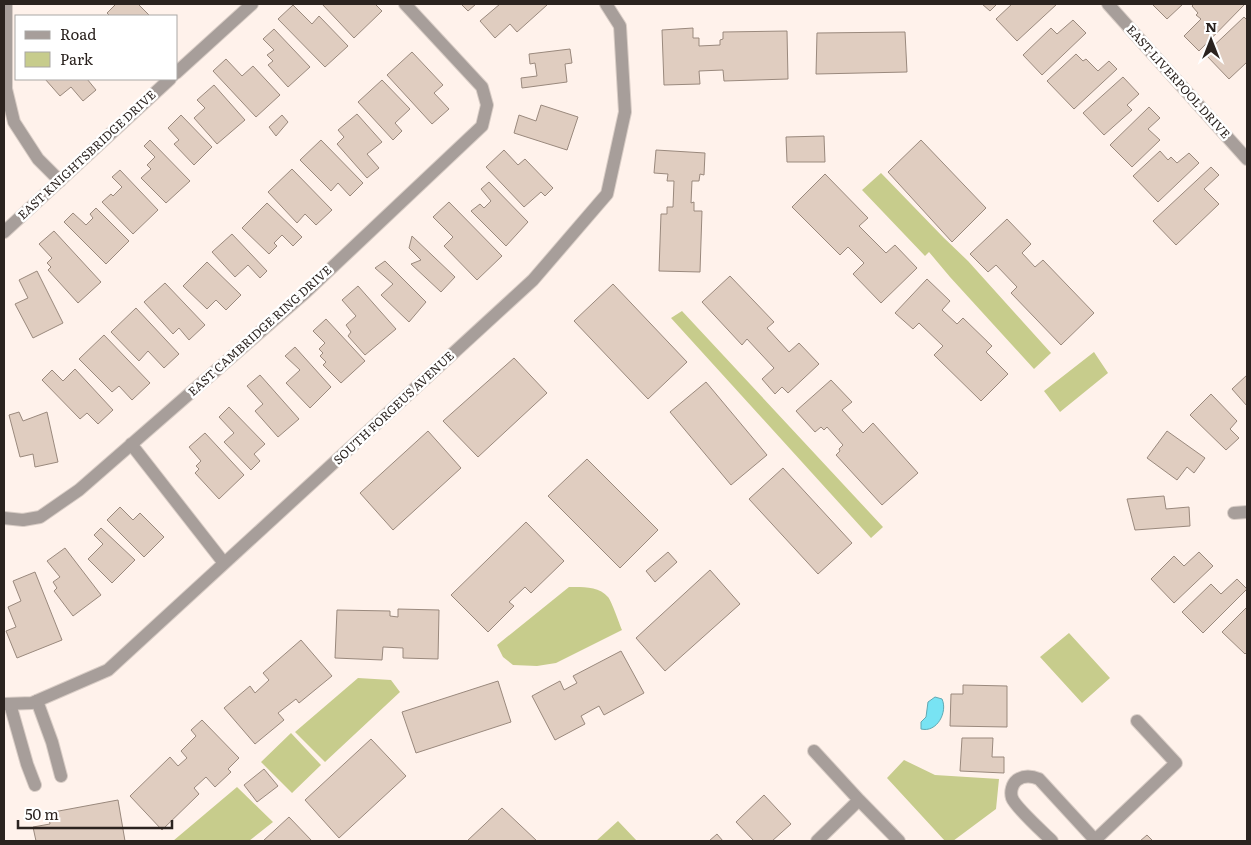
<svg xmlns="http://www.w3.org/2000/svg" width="1251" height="845" font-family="Literata,serif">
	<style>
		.green { fill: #c7cc8c }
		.water { fill: #78e3f3; stroke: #61a9b3 }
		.building { fill: #e0cdc0; stroke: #9a897d }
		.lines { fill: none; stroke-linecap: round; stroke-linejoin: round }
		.lane-casing { stroke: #d9cdc6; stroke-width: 14 }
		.street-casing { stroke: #d9cdc6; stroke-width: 14 }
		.lane { stroke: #a79e9a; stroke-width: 12 }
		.street { stroke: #a79e9a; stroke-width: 12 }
		.labels { text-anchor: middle; stroke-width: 5; stroke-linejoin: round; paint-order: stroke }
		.street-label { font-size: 12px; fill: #2b231f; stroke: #fff }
	</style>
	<rect width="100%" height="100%" fill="#fff2eb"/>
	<path class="green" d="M881,173L944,238L968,261L1051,353L1034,369L950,277L929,252L925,256L862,190Z
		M682,311L883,527L871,538L671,318Z
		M1094,352L1108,373L1060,412L1044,391Z
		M569,587C582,587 599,586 608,597C612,602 619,623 622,630L556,663L537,666L513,665L503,657L497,645Z
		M1069,633L1110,678L1082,703L1040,657Z
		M358,678L391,680L400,692L325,762L295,732Z
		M291,733L321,765L292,793L261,762Z
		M904,760L935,775L999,779L996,809L953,841H945L887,778Z
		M237,787L273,822L249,841H173Z
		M618,821L637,841H596Z"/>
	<path class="water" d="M935,697L942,699C948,712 937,733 921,729V722L926,717L928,702Z"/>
	<path class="building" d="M116,4H138L150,16H110L107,13Z
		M322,4H375L382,11L354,38Z
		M461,4H476L468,11Z
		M500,4H546L547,5L517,32L510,24L495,38L480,21Z
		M982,4H997L990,11Z
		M1012,4H1057L1017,41L996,19Z
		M1154,4H1183L1167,19L1153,5Z
		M1194,4H1243L1244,5L1199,51L1184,36L1201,19L1196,15L1198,13L1192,6Z
		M293,5L312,24L319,16L348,46L325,67L278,19Z
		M1244,17L1247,20V62L1229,79L1205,54Z
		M1073,20L1086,33L1042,75L1023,55L1051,28L1057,34Z
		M693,28V38H699V46L720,45V40L723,39V32L787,31L788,79L724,81L723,70L699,71L700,84L664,85L662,30Z
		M274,29L310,67L288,87L268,65L273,61L267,55L274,50L263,39Z
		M905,32L907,72L816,74L817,33Z
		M570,49L572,63L565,64L567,82L522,88L521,78L537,76L535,63L530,64L529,54Z
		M412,52L443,85L434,93L449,109L432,124L387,75Z
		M1076,54L1083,61L1086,59L1098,71L1109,61L1117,69L1074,109L1047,81Z
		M226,59L242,76L253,66L280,95L256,117L213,71Z
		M1123,77L1139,94L1127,105L1132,110L1104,135L1083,113Z
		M45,79H87L96,90L83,101L71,87L60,96Z
		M382,80L410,109L395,123L402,131L393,140L358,102Z
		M214,85L245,120L217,144L194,118L205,108L197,100Z
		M541,105L578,117L567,150L514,133L519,115L536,121Z
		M1149,107L1160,118L1148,129L1160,140L1132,167L1110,145Z
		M357,114L382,142L367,154L379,168L367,178L337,144L344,137L338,130Z
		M181,115L212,147L194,165L174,144L179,140L168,128Z
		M282,115L288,122L276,136L269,127Z
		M824,136L825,162H787L786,137Z
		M150,140L190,181L166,203L141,178L151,169L147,165L155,157L144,146Z
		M321,140L363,183L350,196L338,183L331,191L300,160Z
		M921,140L986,208L952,242L888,172Z
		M504,150L518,165L525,159L553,188L545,196L541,192L524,207L486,167Z
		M656,150L705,153L704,175L700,174L699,181H692L691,203L694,202V211H702L700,272L659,271L661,214H667V207H673L674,181H667L668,174L654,173Z
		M1160,151L1168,160L1171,157L1177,163L1189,153L1199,163L1158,202L1133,176Z
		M1211,167L1219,175L1204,189L1219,204L1176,245L1153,221Z
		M292,169L332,210L316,225L305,214L297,223L268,192Z
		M120,170L158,210L133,234L102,202L111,194L113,196L122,187L112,177Z
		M825,174L868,218L859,226L886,253L895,245L917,268L881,303L853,274L864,263L848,247L840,255L792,207Z
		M489,182L528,222L506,246L471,211L480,204L484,208L491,201L481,189Z
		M449,202L502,256L477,280L444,246L453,237L433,217Z
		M267,203L302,237L293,246L282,235L274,243L277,246L269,254L242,228Z
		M96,208L129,241L106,264L64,222L73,213L86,225L93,218L90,214Z
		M1007,219L1031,244L1022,253L1035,267L1043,260L1094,313L1061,345L1011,293L1017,287L996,265L988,272L970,254Z
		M54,231L101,282L78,303L48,270L51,267L47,263L52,258L39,244Z
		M232,234L267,271L260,278L248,265L235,277L212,252Z
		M412,236L455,277L441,292L411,264L421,260L409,248Z
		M385,261L426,302L409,322L381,295L393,284L375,268Z
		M207,262L241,295L226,310L216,300L207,309L183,286Z
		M37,271L63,323L33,338L15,304L28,298L19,280Z
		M730,276L774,322L767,328L789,352L799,343L819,364L788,393L782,387L775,394L762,379L774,368L747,339L742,345L702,302Z
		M927,279L950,301L942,310L957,324L963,318L992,346L986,352L1008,374L981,401L934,355L943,346L919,323L913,329L895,313Z
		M165,283L205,325L189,340L179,328L173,334L144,302Z
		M613,284L687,362L648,399L574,321Z
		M358,286L396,329L365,355L348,336L351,332L346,325L356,316L342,300Z
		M136,308L179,354L164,368L148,351L139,361L111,332Z
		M326,319L365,361L341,383L323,365L326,362L320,356L323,353L319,349L325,343L313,331Z
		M104,335L150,383L132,400L119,386L112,392L79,359Z
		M295,347L331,387L310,408L286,383L300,370L285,356Z
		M514,358L547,393L478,457L443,421Z
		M75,369L113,410L98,424L87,413L80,419L42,380L52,370L63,381Z
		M260,375L299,419L278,437L255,411L263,404L247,386Z
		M1247,375V406L1232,389Z
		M831,380L852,402L842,410L863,433L873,423L918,473L882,505L836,455L840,451L839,449L843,445L827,427L824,430L821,427L815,432L796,411Z
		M706,382L767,455L731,485L670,412Z
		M1211,394L1237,421L1230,429L1239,438L1226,450L1190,415Z
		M229,407L265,444L254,454L260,461L251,470L224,442L234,433L219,417Z
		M19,412L23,421L47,412L58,462L35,467L33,454L20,457L9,415Z
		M428,431L461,468L393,530L360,493Z
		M1167,431L1205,458L1194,473L1187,467L1177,480L1147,458Z
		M205,433L244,475L219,499L195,473L199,469L196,466L201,461L189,447Z
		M587,459L658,530L620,568L548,496Z
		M783,468L852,543L818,574L749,499Z
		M1164,496L1166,509L1189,507L1190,526L1135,530L1127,499Z
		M120,507L133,520L140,513L164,537L144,557L107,520Z
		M526,522L564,561L531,593L525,587L509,602L514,606L488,632L451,595Z
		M101,528L135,560L112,583L88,559L103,544L94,535Z
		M65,548L101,595L73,616L54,591L57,588L53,582L60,577L47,561Z
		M668,552L677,562L655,582L646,571Z
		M1199,552L1213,566L1174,603L1151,579L1174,556L1184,566Z
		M710,570L740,604L665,671L636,638Z
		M35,572L62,640L17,658L6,631L16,627L8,607L21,601L13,581Z
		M1237,579L1247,589L1203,633L1182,612L1211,584L1221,594Z
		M1247,607V652L1245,654L1222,632Z
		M398,609L439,610L438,659L403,658V648L383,647L382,660L335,658L337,610L390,611V616L398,617Z
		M301,640L332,676L299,703L296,699L278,713L284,720L255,744L224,708L250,686L255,693L269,680L263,673Z
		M621,651L644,693L604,715L599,706L581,716L585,724L555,740L532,696L560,681L564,690L577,683L573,676Z
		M498,681L511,722L416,753L402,712Z
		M963,685L1007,686V727L950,726L951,694H963Z
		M202,720L239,758L228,769L231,772L215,787L206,777L194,788L199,794L162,830L130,796L170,757L178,766L187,758L181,751L196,736L191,730Z
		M962,738H993L992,757H1004V773L960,771Z
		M371,739L406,776L339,838L305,800Z
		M264,769L278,786L257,802L244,785Z
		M764,795L791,824L772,841H754L736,822Z
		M118,800L125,841H36L33,827L50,824L48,813Z
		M502,808L537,841H467Z
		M289,817L312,841H263Z
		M717,834L723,841H709Z
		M1147,835L1153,841H1140Z"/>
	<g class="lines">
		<defs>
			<path id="lane" d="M37,701L52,742L61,776
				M10,704L27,764L35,785
				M814,751L859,800L899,841
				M817,841L859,800
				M1052,841C1044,833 1015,807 1012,798C1010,792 1012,784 1017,780C1024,775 1032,776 1039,779L1096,841
				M1094,841L1176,763L1137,721"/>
			<path id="street" d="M6,4V89L14,122L38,159L60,181
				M1108,4L1247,159
				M176,73L252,4
				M4,232L170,79
				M131,444L224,563
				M1234,513L1247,512
				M4,518L23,520L40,517L79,490L306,292L482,126L487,105L482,87L405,4
				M4,704L32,703L108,670L533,280L607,194L625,112L620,26L606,4"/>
		</defs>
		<use href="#lane" class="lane-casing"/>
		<use href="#street" class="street-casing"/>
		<use href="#lane" class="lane"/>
		<use href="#street" class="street"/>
	</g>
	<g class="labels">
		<g class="street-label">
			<text transform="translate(1178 82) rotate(48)" y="4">EAST LIVERPOOL DRIVE</text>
			<text transform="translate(87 155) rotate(-43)" y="4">EAST KNIGHTSBRIDGE DRIVE</text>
			<text transform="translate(260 331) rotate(-42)" y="4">EAST CAMBRIDGE RING DRIVE</text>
			<text transform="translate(394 408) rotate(-43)" y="4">SOUTH FORGEUS AVENUE</text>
		</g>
	</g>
	<rect width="1251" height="845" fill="none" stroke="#2b231f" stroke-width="10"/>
	<rect x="15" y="15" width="162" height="65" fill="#ffffff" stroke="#aaa7a5"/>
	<rect x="25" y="31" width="25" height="8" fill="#a79e9a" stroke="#aaa7a5"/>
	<text x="60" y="40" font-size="15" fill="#2b231f">Road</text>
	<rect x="25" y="52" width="25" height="15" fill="#c7cc8c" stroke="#aaa7a5"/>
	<text x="60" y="65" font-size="15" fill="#2b231f">Park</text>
	<g transform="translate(1211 40)" stroke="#ffffff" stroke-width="4" paint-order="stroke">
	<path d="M0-4L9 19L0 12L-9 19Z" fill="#2b231f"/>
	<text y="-8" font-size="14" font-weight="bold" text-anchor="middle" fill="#2b231f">N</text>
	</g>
	<path d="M18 820v8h154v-8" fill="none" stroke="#2b231f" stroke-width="2.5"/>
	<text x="25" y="820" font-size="15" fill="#2b231f" stroke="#ffffff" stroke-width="4" paint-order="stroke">50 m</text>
</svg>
